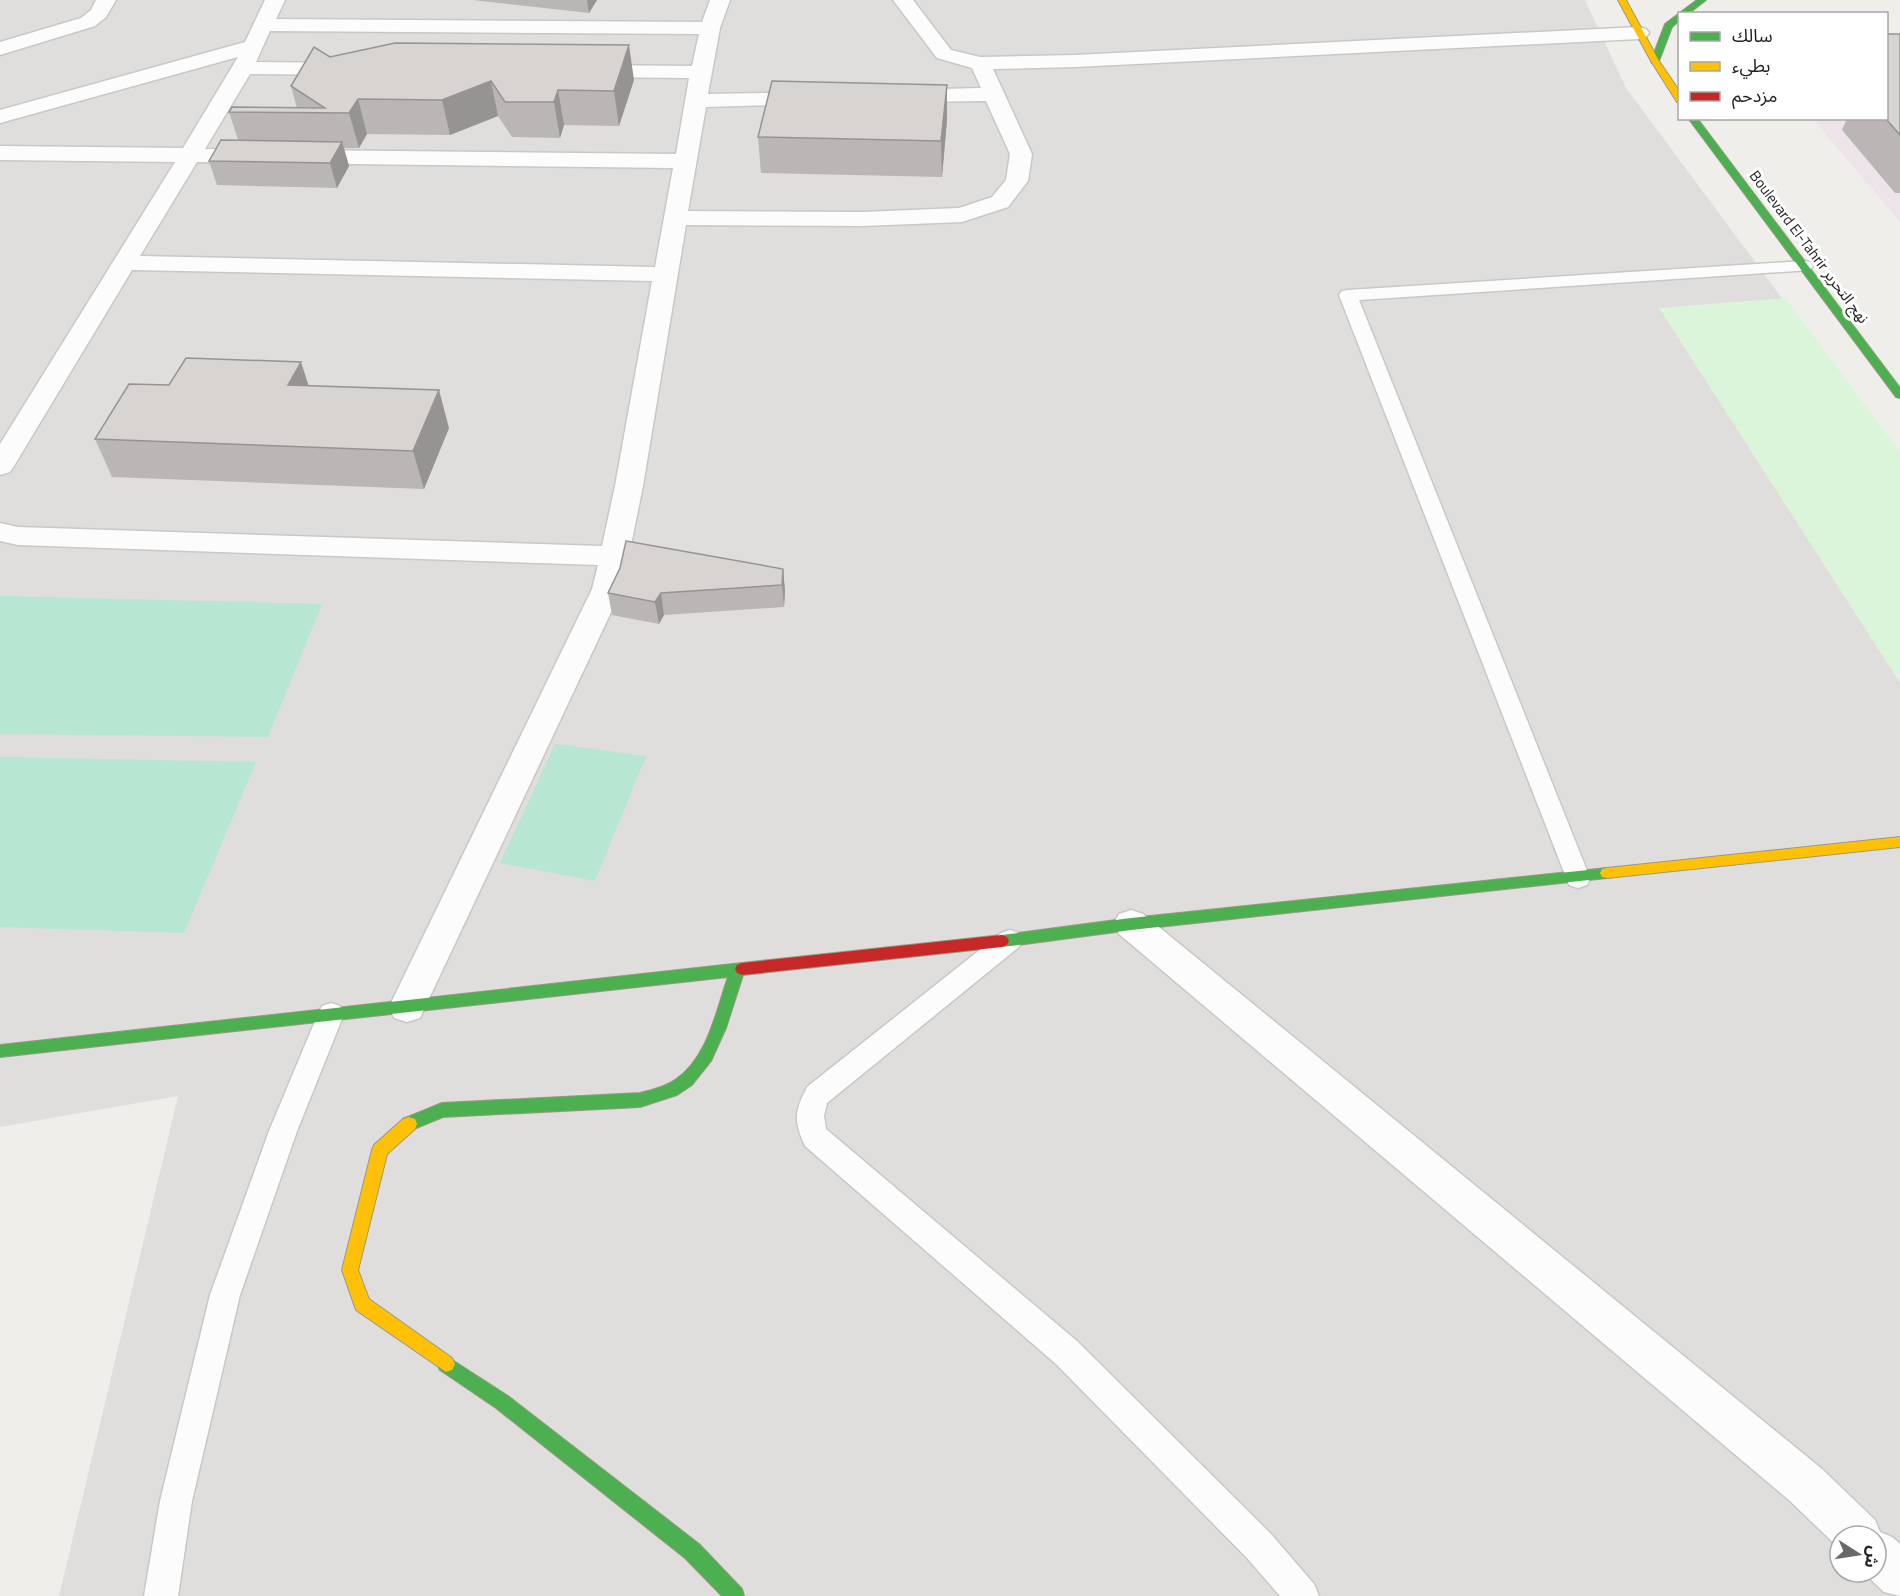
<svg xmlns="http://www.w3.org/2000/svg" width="1900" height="1596" font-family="'Titillium Web','Noto Sans Arabic',sans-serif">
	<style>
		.residential { fill: #dfdedc; fill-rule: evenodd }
		.industrial { fill: #ede4e9 }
		.park { fill: #daf5da }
		.pitch { fill: #b7e6d2 }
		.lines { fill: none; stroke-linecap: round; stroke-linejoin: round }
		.lane-casing { stroke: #c9c8c7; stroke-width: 3 }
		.street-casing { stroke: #c9c8c7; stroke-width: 3 }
		.fast-casing { stroke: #999a82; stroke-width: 2 }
		.slow-casing { stroke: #999a82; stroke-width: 2 }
		.jam-casing { stroke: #999a82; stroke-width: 2 }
		.lane { fill: #fdfcfc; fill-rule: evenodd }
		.street { fill: #fdfcfc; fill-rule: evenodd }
		.fast { fill: #4caf50; fill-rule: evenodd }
		.slow { fill: #ffc107; fill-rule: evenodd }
		.jam { fill: #c62828; fill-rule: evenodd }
		.wall { fill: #b9b6b5 }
		.shaded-wall { fill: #969493 }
		.building { fill: #d7d4d2; stroke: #969493; stroke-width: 1.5 }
		.labels { text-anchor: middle; stroke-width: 6; stroke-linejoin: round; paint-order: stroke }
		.far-street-label { font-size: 15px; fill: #222; stroke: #fff }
	</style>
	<rect width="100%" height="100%" fill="#f0eeeb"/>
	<path class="residential" d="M0,0H1585L1626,88L1900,457V1596H59L178,1096L0,1127ZM1840,1536H1876V1572H1840Z"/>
	<path class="industrial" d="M1900,35V222L1813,119L1886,118Z"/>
	<path class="park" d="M1785,298L1900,452V683L1659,308Z"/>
	<path class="pitch" d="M0,596L322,604L268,737L0,734Z
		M555,744L646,756L595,881L500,863Z
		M0,757L256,762L184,933L0,927Z"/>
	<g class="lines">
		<defs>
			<path id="lane" d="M1804,261L1810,262L1813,266L1810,270L1359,300L1590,878L1587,885L1578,888L1569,885L1339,295L1342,291L1348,290Z
				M1010,930L1019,933L1023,940L1019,947L827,1103L824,1116L826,1129L1078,1342L1271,1534L1314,1584L1319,1596H1280L1247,1558L1056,1364L805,1146C793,1120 795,1111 807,1087L1001,933Z
				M331,1003L340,1006L344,1014L297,1131L240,1295L192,1501L178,1596H144L160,1501L210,1295L269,1131L318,1014L322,1006Z"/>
			<path id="street" d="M96,0H116L106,17L95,26L0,55V42L81,18L91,10Z
				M265,0H285L276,19L702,22L710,0H730L720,28L708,94L812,92L820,93L823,98L820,103L812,104L706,107L688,211L863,212L959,208L992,197L1006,180L1010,154L986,101L903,102L895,101L892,96L895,91L903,90L981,88L972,68L937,58L893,0H913L951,50L980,57L1075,55L1639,27L1646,29L1649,33L1646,37L1639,39L1075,67L993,69L1032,154L1028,181L1008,207L962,222L863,226L686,225L643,486L622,589L425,1007L420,1018L407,1022L394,1018L389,1007L592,589L598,565L18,545L0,541V523L18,527L602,546L615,486L652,281L132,270L14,466L10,472L0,475V444L175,162L0,160V146L183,148L238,57L0,123V110L245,42ZM270,31L699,34L692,66L589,65L582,67L579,71L582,75L589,77L689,78L676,154L205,149L250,74L345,75L352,73L355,69L352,65L345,63L256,62ZM197,162L673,168L655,267L140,256Z
				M1131,910L1143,914L1822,1469L1875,1520L1880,1532L1892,1537L1900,1544V1596L1884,1592L1863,1572H1876V1536H1840V1549L1790,1501L1119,934L1113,924L1119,914Z"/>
			<path id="fast" d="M1697,0H1706L1688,14H1680V20L1672,27L1659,61L1652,63L1651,61L1665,24Z
				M1688,118H1697L1900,388V398L1896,397Z
				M1607,868L1612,869L1614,873L1612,877L1607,878L1131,930L1002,947L997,945L995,941L997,937L1002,935L1131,918Z
				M742,963L747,965L749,969L747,973L743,975L726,1028L711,1061L692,1085L677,1095L640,1107L443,1117L409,1131L403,1129L401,1124L403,1119L442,1103L640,1093C652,1090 665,1087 675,1080C708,1058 716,1011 728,977L0,1057V1045Z
				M446,1356L508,1396L699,1544L742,1589L744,1596H722L685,1558L496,1408L440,1370L437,1364L440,1358Z"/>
			<path id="slow" d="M1618,0H1626L1659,61L1680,92V102H1677L1651,61Z
				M1900,837V847L1607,878L1602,877L1600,873L1602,869L1607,868Z
				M409,1117L415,1119L417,1124L415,1129L387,1154L358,1270L369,1299L452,1358L455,1364L452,1370L446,1372L356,1310L342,1270L372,1150L374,1145L403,1119Z"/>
			<path id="jam" d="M1002,935L1007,937L1009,941L1007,945L1002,947L742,975L737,973L735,969L737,965L742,963Z"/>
		</defs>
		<use href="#lane" class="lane-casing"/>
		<use href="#street" class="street-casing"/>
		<use href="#fast" class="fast-casing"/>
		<use href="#slow" class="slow-casing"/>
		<use href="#jam" class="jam-casing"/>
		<use href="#lane" class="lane"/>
		<use href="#street" class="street"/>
		<use href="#fast" class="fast"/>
		<use href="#slow" class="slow"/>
		<use href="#jam" class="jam"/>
	</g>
	<path class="wall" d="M473,0H597L589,13Z
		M1900,34V193H1895L1842,130L1847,118H1887Z
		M330,57L634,80L619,126L564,125L560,138L512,137L498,116L450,135L367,134L359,148H344L349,166L337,188L217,185L209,161L238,140L229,112L297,108L291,86Z
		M947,85V120L942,177L761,173L758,137Z
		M169,385L309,386L449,428L424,489L112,477L95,439Z
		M620,568L783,569L785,591L784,607L664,615L659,624L612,615L608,593Z"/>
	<path class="shaded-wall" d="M588,0H597L589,13L587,1Z
		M629,45L634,80L619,126L614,91Z
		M491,81L498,116L450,135L442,100Z
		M947,85V120L942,177L941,141Z
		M558,90L564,125L560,138L554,102Z
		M358,99L367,134L359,148L349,113Z
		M342,142L349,166L337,188L330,163Z
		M301,362L313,399L288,385Z
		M439,390L449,428L424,489L413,451Z
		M783,569L785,591L784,607L782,585Z
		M661,593L664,615L659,624L655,602Z"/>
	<path class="building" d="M1887,34H1900V135L1885,118H1887Z
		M395,43L629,45L614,91L558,90L554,102H505L491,81L442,100L358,99L349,113L229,112L232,107L325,108L291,86L314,47L330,57Z
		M772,81L947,85L941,141L758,137Z
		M221,140L342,142L330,163L209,161Z
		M186,358L301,362L288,385L439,390L413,451L95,439L129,384L169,385Z
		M626,541L783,569L782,585L661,593L655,602L608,593L620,568Z"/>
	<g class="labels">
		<g class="far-street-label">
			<text transform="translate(1809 247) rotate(53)" y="5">Boulevard El-Tahrir نهج التحرير</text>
		</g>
	</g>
	<rect x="1678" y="12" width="210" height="108" fill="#ffffff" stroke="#a7a7a7" stroke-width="1.5"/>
	<rect x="1690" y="32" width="30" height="9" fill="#4caf50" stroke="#a7a7a7" stroke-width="1.5"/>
	<text x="1732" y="42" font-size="18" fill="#222222">سالك</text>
	<rect x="1690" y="62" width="30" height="9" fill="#ffc107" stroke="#a7a7a7" stroke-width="1.5"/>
	<text x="1732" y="72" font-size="18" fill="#222222">بطيء</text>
	<rect x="1690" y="92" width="30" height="9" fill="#c62828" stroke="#a7a7a7" stroke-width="1.5"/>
	<text x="1732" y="102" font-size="18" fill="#222222">مزدحم</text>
	<g transform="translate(1858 1554) rotate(102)"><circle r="28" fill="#ffffff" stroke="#a7a7a7" stroke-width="1.5"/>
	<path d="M0-4.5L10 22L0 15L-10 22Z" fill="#6a6968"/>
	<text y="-9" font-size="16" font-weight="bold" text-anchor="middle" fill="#222222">ش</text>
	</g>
</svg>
